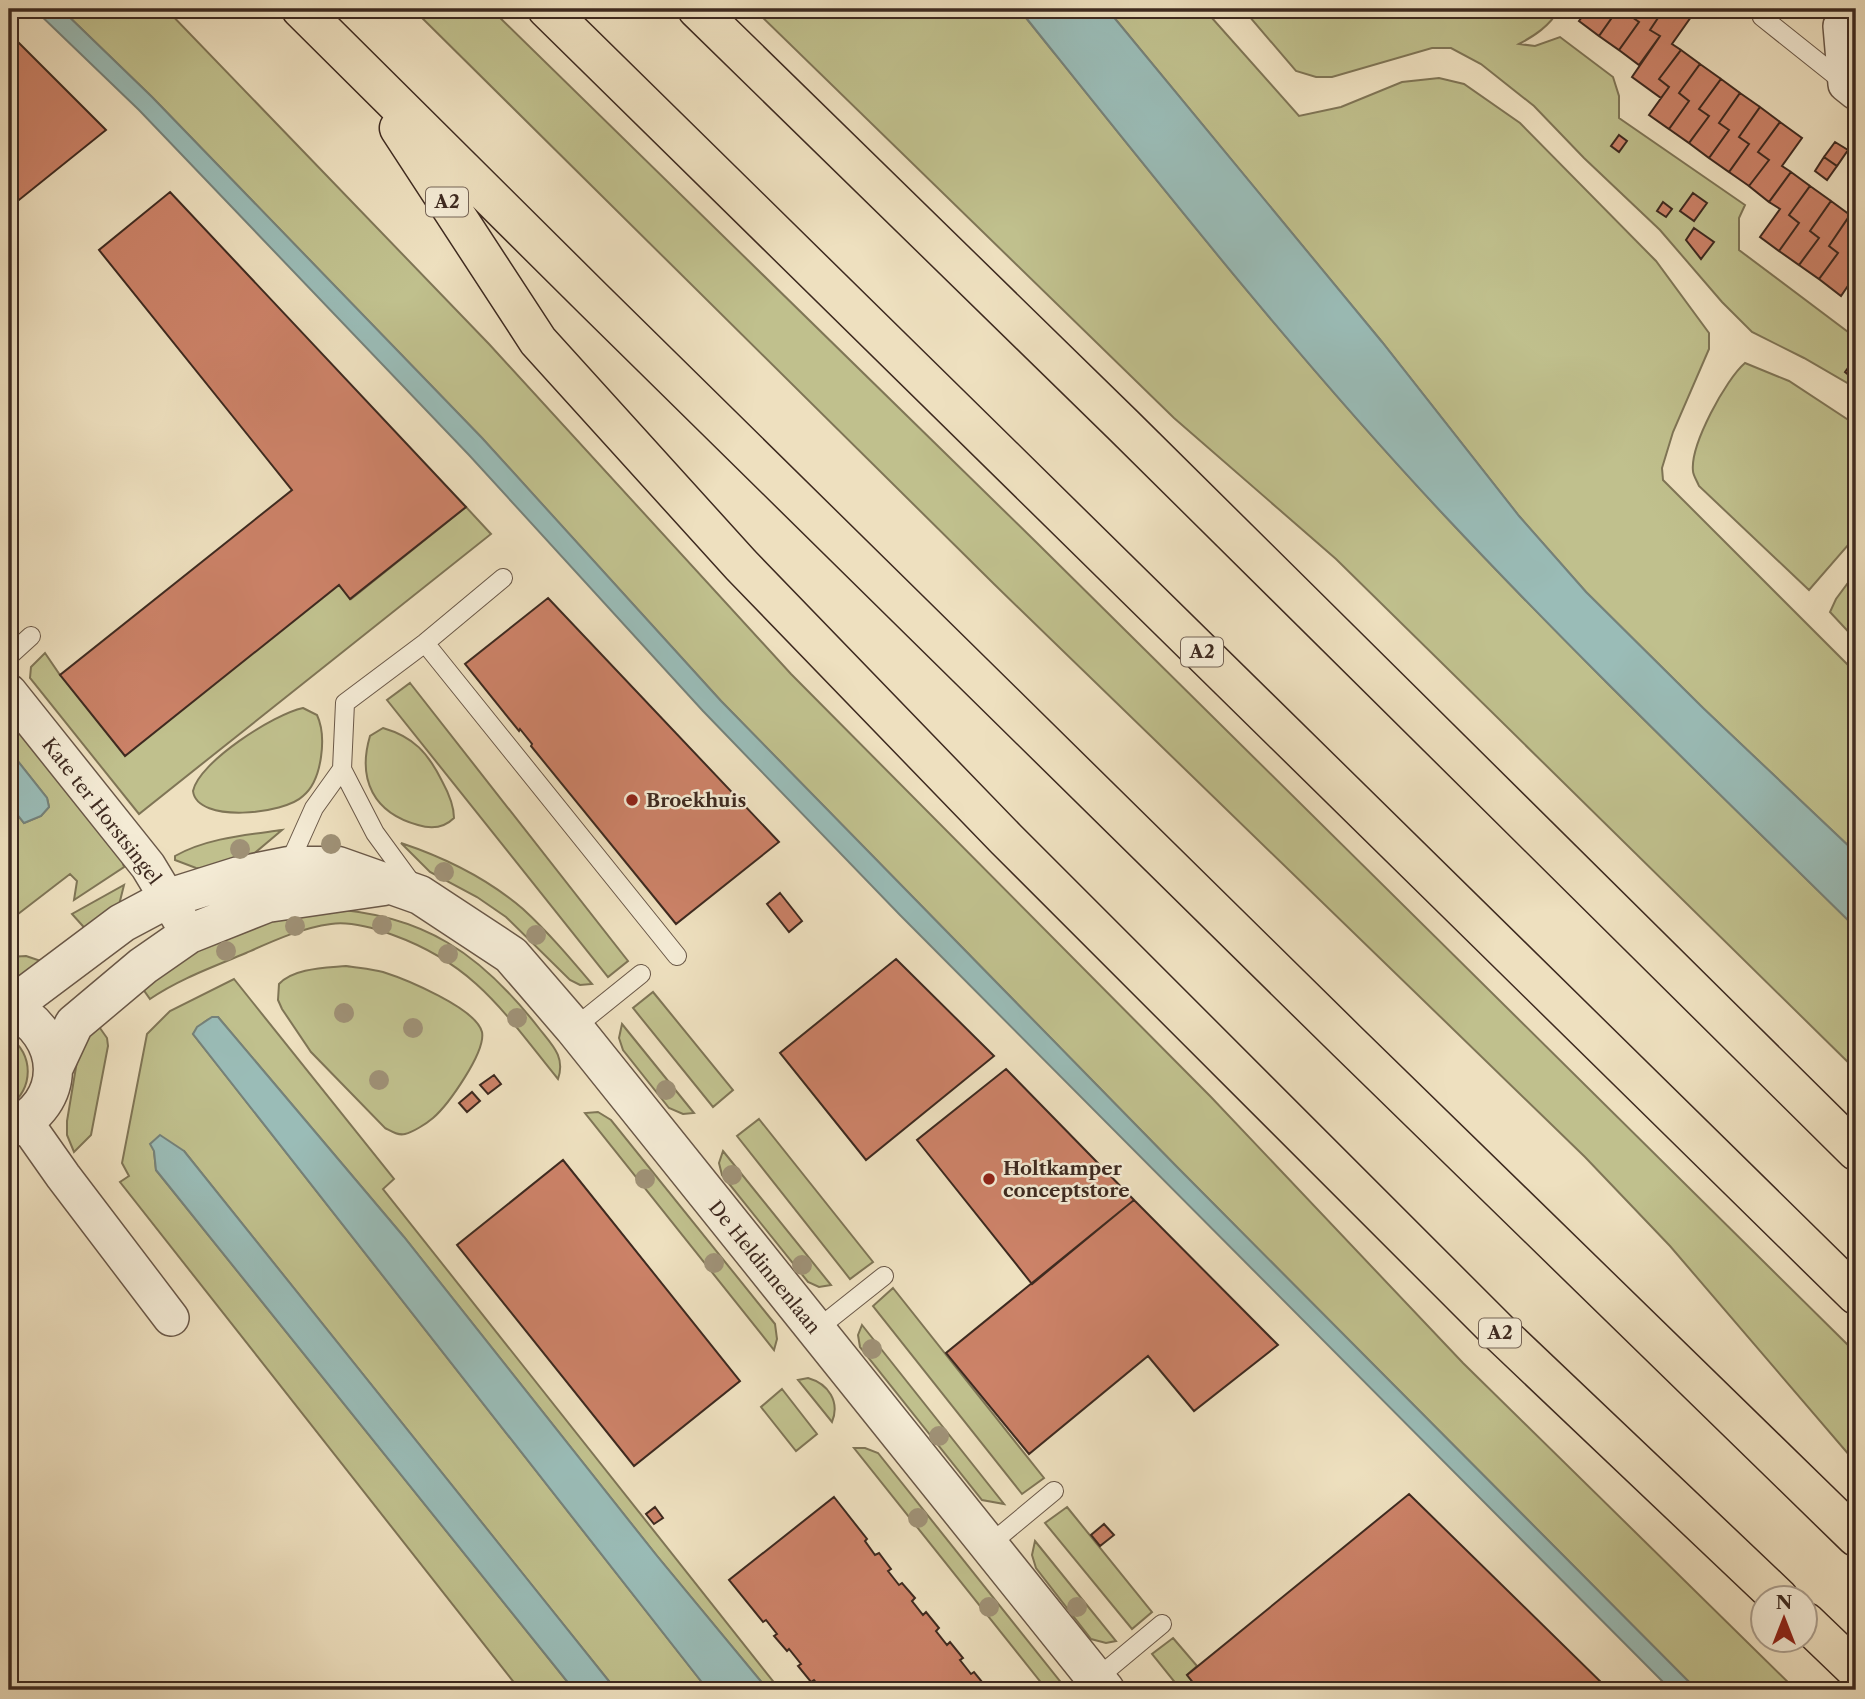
<svg xmlns="http://www.w3.org/2000/svg" width="1865" height="1699" font-family="'Libre Caslon Text',serif">
	<style>
		.green { fill: #c0c08d; stroke: #7f7556; stroke-width: 2 }
		.water { fill: #9abcb7; stroke: #75827b; stroke-width: 2 }
		.building { fill: #cc8268; stroke: #3e2a20; stroke-width: 2 }
		.lines { fill: none; stroke-linecap: round; stroke-linejoin: round }
		.service-casing { stroke: #6a5848; stroke-width: 20 }
		.minor-casing { stroke: #6a5848; stroke-width: 38 }
		.tertiary-casing { stroke: #6a5848; stroke-width: 41 }
		.motorway-casing { stroke: #3e2a20; stroke-width: 41 }
		.service { stroke: #f4ebd5; stroke-width: 18 }
		.minor { stroke: #f4ebd5; stroke-width: 35 }
		.tertiary { stroke: #f4ebd5; stroke-width: 38 }
		.motorway { stroke: #eee0bf; stroke-width: 38 }
		.tree { fill: #9f9176 }
		.poi-dot { fill: #8f2418; stroke: #f4ebd5; stroke-width: 2.5 }
		.labels { text-anchor: middle; stroke-width: 5; stroke-linejoin: round; paint-order: stroke }
		.shield { fill: #f4ebd5; stroke: #756456; stroke-width: 2 }
		.shield-label { font-size: 18px; font-weight: bold; fill: #3e2a20 }
		.poi-label { font-size: 19px; font-weight: bold; fill: #3e2a20; stroke: #f4ebd5; text-anchor: start }
		.street-label { font-size: 19px; fill: #3e2a20; stroke: #f4ebd5 }
	</style>
	<rect width="100%" height="100%" fill="#eee0bf"/>
	<filter id="stains"><feTurbulence type="fractalNoise" baseFrequency=".00286" numOctaves="4"/><feColorMatrix values="0 0 0 0 .2 0 0 0 0 .09 0 0 0 0 .02 0 0 0 .5 -.17"/></filter>
	<radialGradient id="worn" r=".72"><stop offset=".6" stop-color="#630" stop-opacity="0"/><stop offset="1" stop-color="#630" stop-opacity=".3"/></radialGradient>
	<path class="green" d="M61,9H166L489,344L791,674L1211,1097L1463,1363L1796,1690H1697L1177,1167L721,701L482,438L152,97Z
		M413,9H491L1035,541L1856,1353V1463L1670,1246L1585,1157L994,584Z
		M754,9H1019C1157,181 1294,355 1445,516C1578,658 1718,792 1856,928V1070L1336,559L1174,418Z
		M1107,9H1204L1299,116L1341,107L1402,82L1439,78L1464,84L1520,123L1656,261L1709,333V349L1673,432L1662,468L1663,480L1856,673V853L1703,708L1586,592L1519,516L1382,342Z
		M1243,9H1559C1550,26 1534,36 1519,44L1535,46L1560,37L1613,77L1619,96V118L1745,205L1739,218V250L1856,338V388L1804,358L1752,332L1722,302L1660,230L1584,158L1534,106L1481,64L1451,48H1432L1332,77H1316L1296,71Z
		M1745,363L1789,381L1856,425V536L1809,590L1699,486C1697,481 1693,475 1693,471C1690,445 1726,379 1745,363Z
		M466,507L491,534L139,814L30,678L31,667L45,653L60,675L339,585L351,599Z
		M1856,572V640L1830,612L1836,599Z
		M410,683L628,961L608,977L387,700Z
		M303,708L317,715C323,728 323,743 321,757C319,771 314,787 303,796C285,814 197,824 193,791C199,762 274,714 303,708Z
		M9,717L122,861L124,867L74,900L77,881L70,874L9,921V804L24,823L41,816L49,807L47,798L9,750Z
		M383,728C414,737 428,753 442,781C448,792 454,805 454,818C444,828 431,829 418,825C374,813 357,780 370,736Z
		M282,830L250,857L208,869L196,868L175,860V856C207,838 246,835 282,830Z
		M401,843C443,857 488,879 523,909C548,932 570,958 592,984L580,985L570,980L506,917L477,897L430,872Z
		M124,885L118,909L90,934L72,914Z
		M329,909C423,914 481,954 538,1027C551,1044 566,1056 558,1079C505,1014 476,965 393,935C374,928 351,921 331,924C301,928 273,941 246,953C213,967 179,979 150,999L138,982L255,920Z
		M26,956L44,962L18,982L9,983V957Z
		M346,966C358,968 371,969 383,972C405,979 476,1008 482,1032C486,1052 448,1105 433,1118C426,1124 413,1132 405,1134C398,1136 391,1131 385,1128L311,1052L282,1009L278,1000L279,984C294,968 325,968 346,966Z
		M234,979L394,1179L383,1189L780,1690H768L657,1556L404,1237L218,1017C207,1017 200,1026 193,1034L708,1690H616L184,1151H154L156,1170L574,1690H520L120,1182L129,1176L122,1163L147,1034L170,1011Z
		M653,992L733,1090L713,1107L633,1008Z
		M95,1021L107,1038L108,1046L91,1135L74,1152L67,1135V1121L78,1055Z
		M622,1024L694,1113L683,1114L669,1108L623,1050L619,1038Z
		M9,1037C34,1053 34,1090 9,1106Z
		M598,1112L611,1120L775,1324L777,1339L774,1350L585,1113Z
		M759,1119L873,1262L850,1279L737,1136Z
		M723,1151L831,1285L819,1287L808,1282L722,1175L719,1163Z
		M893,1288L1044,1478L1022,1494L873,1306Z
		M862,1325L1004,1504L982,1500L860,1347L858,1335Z
		M808,1378C829,1384 840,1402 832,1422L798,1380Z
		M782,1389L817,1434L796,1451L761,1407Z
		M854,1448H865L878,1453L1067,1690H1047Z
		M1067,1507L1152,1612L1132,1629L1045,1523Z
		M1035,1541L1116,1641L1106,1643L1091,1639L1036,1568L1032,1555Z
		M1173,1638L1197,1666L1187,1675L1199,1690H1181L1152,1654Z"/>
	<path class="water" d="M34,9H61L152,97L482,438L721,701L1177,1167L1697,1690H1671L900,915L703,711L469,455L139,110Z
		M1019,9H1107L1382,342L1519,516L1586,592L1703,708L1856,853V928C1718,792 1578,658 1445,516C1294,355 1157,181 1019,9Z
		M9,750L47,798L49,807L41,816L24,823L9,804Z
		M212,1017H218L404,1237L657,1556L768,1690H708L193,1034L197,1027Z
		M160,1135L184,1151L616,1690H574L156,1170L154,1151L150,1144Z"/>
	<path class="building" d="M1588,9H1618L1599,36L1579,21Z
		M1618,9H1633L1629,15L1639,22L1619,50L1599,36Z
		M1633,9H1664L1650,30L1660,36L1639,65L1619,50L1639,22L1629,15Z
		M1664,9H1680L1691,17L1672,44L1681,50L1659,79L1669,87L1661,98L1632,77L1660,36L1650,30Z
		M9,33L106,130L9,208Z
		M1681,50L1700,64L1679,93L1689,101L1669,129L1649,115L1669,87L1659,79Z
		M1700,64L1721,79L1699,109L1709,116L1689,143L1669,129L1689,101L1679,93Z
		M1721,79L1740,93L1719,123L1729,130L1709,158L1689,143L1709,116L1699,109Z
		M1740,93L1760,107L1739,137L1749,144L1729,172L1709,158L1729,130L1719,123Z
		M1760,107L1780,122L1758,152L1769,160L1749,186L1729,172L1749,144L1739,137Z
		M1780,122L1802,138L1782,166L1791,172L1769,202L1749,186L1769,160L1758,152Z
		M1619,135L1627,141L1619,152L1611,146Z
		M1835,142L1848,150L1837,166L1824,157Z
		M1824,157L1837,166L1827,180L1815,171Z
		M1791,172L1810,186L1789,215L1799,223L1779,251L1760,237L1780,209L1769,202Z
		M1810,186L1831,201L1810,231L1819,238L1799,265L1779,251L1799,223L1789,215Z
		M170,192L466,507L350,599L339,585L125,756L60,675L292,490L99,250Z
		M1693,193L1707,203L1694,221L1680,211Z
		M1831,201L1850,215L1829,246L1838,253L1819,279L1799,265L1819,238L1810,231Z
		M1663,202L1672,209L1666,217L1657,211Z
		M1850,215L1856,219V274L1841,296L1819,279L1838,253L1829,246Z
		M1694,228L1714,242L1701,259L1686,240Z
		M1853,361L1856,363V381L1845,372Z
		M548,598L779,842L676,924L531,746L532,744L520,729L519,731L465,664Z
		M780,893L802,921L789,932L767,904Z
		M896,959L994,1056L866,1160L780,1053Z
		M1006,1069L1134,1200L1032,1284L917,1140Z
		M494,1075L501,1084L488,1094L480,1085Z
		M472,1092L480,1101L467,1112L459,1103Z
		M563,1160L740,1381L634,1466L457,1245Z
		M1134,1200L1278,1345L1194,1411L1148,1356L1029,1454L946,1353Z
		M1409,1494L1609,1690H1199L1187,1675Z
		M834,1497L867,1539L865,1541L875,1555L879,1553L891,1569L888,1571L899,1585L902,1583L915,1598L912,1601L923,1615L926,1612L939,1628L936,1631L947,1645L950,1642L963,1658L960,1660L971,1674L974,1672L987,1688L984,1690H822L814,1680L811,1682L798,1666L801,1664L789,1649L787,1651L774,1636L777,1634L766,1620L763,1622L729,1580Z
		M655,1507L663,1518L654,1524L646,1514Z
		M1104,1524L1114,1535L1100,1546L1091,1535Z"/>
	<g class="lines">
		<defs>
			<path id="service" d="M1764,9L1762,17L1846,84
				M425,643L677,956
				M9,656L31,636
				M342,769L375,833L413,885
				M288,866L314,808L342,769L345,703L425,643L503,578
				M574,1028L641,974
				M816,1330L884,1276
				M989,1545L1054,1491
				M1096,1679L1162,1624"/>
			<path id="minor" d="M1853,9L1841,26L1846,84L1856,92
				M9,692L148,866L189,934
				M25,1122L63,1176L171,1318"/>
			<path id="tertiary" d="M9,1007C66,1034 69,1104 9,1129
				M10,1007L122,923L169,898L239,876L288,866H338L420,895L511,955L574,1028L1105,1690
				M53,1069L74,1024L143,966L189,934L267,903L384,886"/>
			<path id="motorway" d="M301,9L593,299L1347,1041L1856,1537
				M547,9L1856,1295
				M697,9L1124,426L1856,1151
				M399,128L538,341L741,565L1006,839L1502,1335L1779,1598
				M1806,1622L1856,1670"/>
		</defs>
		<use href="#service" class="service-casing"/>
		<use href="#minor" class="minor-casing"/>
		<use href="#tertiary" class="tertiary-casing"/>
		<use href="#motorway" class="motorway-casing"/>
		<use href="#service" class="service"/>
		<use href="#minor" class="minor"/>
		<use href="#tertiary" class="tertiary"/>
		<use href="#motorway" class="motorway"/>
	</g>
	<g class="tree">
		<circle cx="331" cy="844" r="10"/>
		<circle cx="240" cy="849" r="10"/>
		<circle cx="444" cy="872" r="10"/>
		<circle cx="382" cy="925" r="10"/>
		<circle cx="295" cy="926" r="10"/>
		<circle cx="536" cy="935" r="10"/>
		<circle cx="226" cy="951" r="10"/>
		<circle cx="448" cy="954" r="10"/>
		<circle cx="344" cy="1013" r="10"/>
		<circle cx="517" cy="1018" r="10"/>
		<circle cx="413" cy="1028" r="10"/>
		<circle cx="379" cy="1080" r="10"/>
		<circle cx="666" cy="1090" r="10"/>
		<circle cx="732" cy="1175" r="10"/>
		<circle cx="645" cy="1179" r="10"/>
		<circle cx="714" cy="1263" r="10"/>
		<circle cx="802" cy="1265" r="10"/>
		<circle cx="872" cy="1349" r="10"/>
		<circle cx="939" cy="1436" r="10"/>
		<circle cx="918" cy="1518" r="10"/>
		<circle cx="989" cy="1607" r="10"/>
		<circle cx="1077" cy="1607" r="10"/>
	</g>
	<g class="poi-dot">
		<circle cx="632" cy="800" r="7"/>
		<circle cx="989" cy="1179" r="7"/>
	</g>
	<g class="labels">
		<g class="shield">
			<rect x="426" y="187.5" width="42" height="29" rx="5"/>
			<rect x="1181" y="637.5" width="42" height="29" rx="5"/>
			<rect x="1479" y="1318.5" width="42" height="29" rx="5"/>
		</g>
		<g class="shield-label">
			<text x="447" y="208">A2</text>
			<text x="1202" y="658">A2</text>
			<text x="1500" y="1339">A2</text>
		</g>
		<g class="poi-label">
			<text x="646" y="807">Broekhuis</text>
			<text x="1003" y="1175">Holtkamper<tspan x="1003" dy="22">conceptstore</tspan></text>
		</g>
		<g class="street-label">
			<text transform="translate(102 811) rotate(52)" y="7">Kate ter Horstsingel</text>
			<text transform="translate(765 1267) rotate(51)" y="7">De Heldinnenlaan</text>
		</g>
	</g>
	<rect width="1865" height="1699" fill="none" stroke="#eee0bf" stroke-width="35"/>
	<rect x="10" y="10" width="1844" height="1678" fill="none" stroke="#3e2a20" stroke-width="3.5"/>
	<rect x="18" y="18" width="1830" height="1664" fill="none" stroke="#3e2a20" stroke-width="2"/>
	<g transform="translate(1784 1619)"><circle r="33" fill="#f4ebd5" stroke="#ab9e8d" stroke-width="2"/>
	<path d="M0-5L12 26L0 18L-12 26Z" fill="#8f2418"/>
	<text y="-10" font-size="19" font-weight="bold" text-anchor="middle" fill="#3e2a20">N</text>
	</g>
	<rect width="100%" height="100%" filter="url(#stains)"/>
	<rect width="100%" height="100%" fill="url(#worn)"/>
</svg>
